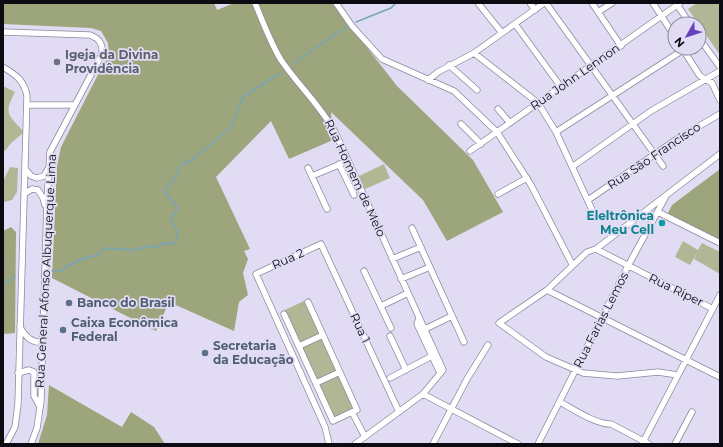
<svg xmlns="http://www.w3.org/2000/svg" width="723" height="447" font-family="Montserrat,sans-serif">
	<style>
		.green { fill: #afb795 }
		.forest { fill: #9ca57b }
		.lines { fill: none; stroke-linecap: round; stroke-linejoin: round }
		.stream { stroke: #77a5bb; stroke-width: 1.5 }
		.minor-casing { stroke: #8d889d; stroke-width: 7 }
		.minor { stroke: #fff; stroke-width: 5.5 }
		.worship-dot { fill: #6b7280; stroke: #e1dcf3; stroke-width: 1.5 }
		.culture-dot { fill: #0f9aa8; stroke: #e1dcf3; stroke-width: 1.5 }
		.service-dot { fill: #5c6f8a; stroke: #e1dcf3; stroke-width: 1.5 }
		.labels { text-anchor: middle; stroke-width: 3.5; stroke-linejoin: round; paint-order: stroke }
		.worship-label { font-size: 12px; font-weight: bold; fill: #5b616d; stroke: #e1dcf3; text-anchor: start }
		.street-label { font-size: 12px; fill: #0d0b12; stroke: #e1dcf3 }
		.culture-label { font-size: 12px; font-weight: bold; fill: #0d838f; stroke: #e1dcf3; text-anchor: end }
		.service-label { font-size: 12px; font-weight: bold; fill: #4e5e75; stroke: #e1dcf3; text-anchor: start }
	</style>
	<rect width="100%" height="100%" fill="#e1dcf3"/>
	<path class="green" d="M697,3H720V55L688,9Z
		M3,86L15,92C4,113 7,114 23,131V133L11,143L5,151L3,150Z
		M384,164L390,178L365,189L359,176Z
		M10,167L18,168L17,192L12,200L4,202L3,181Z
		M683,241L698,250L702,243L720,252V274L694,259L698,251L690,265L675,257Z
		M304,301L319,334L300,343L285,310Z
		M321,338L336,371L317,380L302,347Z
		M338,376L354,409L335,418L319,385Z"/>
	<path class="forest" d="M3,3H214L217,10L234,3H332L397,86L473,160L503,212L447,241L423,200L331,112L333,140L289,159L271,121L216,177L250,249L244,251L248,259L243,273L248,295L239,302L234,331L169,302L156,331L52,278L57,166L61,147L109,53L108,43L101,31L91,28L3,24Z
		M720,169V241L667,215L672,205Z
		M11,227L16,232L15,333L3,334V231Z
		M49,385L122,427L131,412L154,427L165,444H38L47,415Z"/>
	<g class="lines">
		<path class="stream" d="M356,22L391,8L396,3
			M293,64L347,26
			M52,271H62L67,266L85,258L98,255L106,248L134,250L149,246L159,247L162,243L170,244L176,242L178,233L171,218L176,212L177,207L166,194L165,189L174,180L182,164L191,161L231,127L243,97L280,73
			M3,284L15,276"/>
		<defs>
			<path id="minor" d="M255,3C263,22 270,42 281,60C298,85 319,104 335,132L443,370L423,394L355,444
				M336,3L352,26L382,59L454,91L497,132L531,185L572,264
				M478,3L502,33
				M530,3L535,10
				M546,3L663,166
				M592,3L621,46
				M653,3L675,37
				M676,3L690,24
				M598,12L612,3
				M515,24L561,87
				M3,32L90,35C100,39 103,44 102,54L50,152L47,202L41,401L37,428L31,444
				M699,38L720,67
				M682,48L700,76L712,83L720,100
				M474,53L538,103L556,132L593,212
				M449,65L477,90
				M3,67C16,75 24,80 27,96L18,404L15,427L6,444
				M428,80L438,72L474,53L544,3
				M27,105H73
				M498,109L510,123
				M461,124L481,144
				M556,132L683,50
				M470,151L680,3
				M339,164L354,195
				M572,167L651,111L720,71
				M308,168L327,209
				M26,170L31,176L37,178L44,176L48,169
				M312,176L348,161
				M24,194L32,189L38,190L43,198L45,205
				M498,194L527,178
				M588,200L677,139L720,114
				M658,212L720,243
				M412,228L464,342
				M596,249L713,309
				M392,259L421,247
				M364,271L391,328
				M401,279L430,267
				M547,290L720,377
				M308,302L357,410L352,412
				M381,306L408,293
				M284,314L333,421L352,412L365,437
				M419,318L417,324L440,373
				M20,327C25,336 31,343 42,342
				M425,329L452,316
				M390,336L406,370
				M299,346L323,335
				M18,373L29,370L34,372V396L40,407
				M678,375L658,372L617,376L583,373L546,357L499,323L547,290L587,252L596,249L720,154
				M390,378L434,355
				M316,383L340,372
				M423,394L518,444
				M560,402C573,409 597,425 611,424L649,444
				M329,444L325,427L256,274L321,244L399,412
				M433,444L467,379L488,345
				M538,444L628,266L665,198
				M642,444L720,295
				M675,444L692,412"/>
		</defs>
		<use href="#minor" class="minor-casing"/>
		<use href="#minor" class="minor"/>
	</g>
	<circle class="worship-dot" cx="57" cy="62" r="4"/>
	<circle class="culture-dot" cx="662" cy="223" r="4"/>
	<g class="service-dot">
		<circle cx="69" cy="303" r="4"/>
		<circle cx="63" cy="330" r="4"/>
		<circle cx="205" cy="353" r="4"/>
	</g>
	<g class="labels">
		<g class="worship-label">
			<text x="65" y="59">Igeja da Divina<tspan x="65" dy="14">Providência</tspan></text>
		</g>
		<g class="street-label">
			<text transform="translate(575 77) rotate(-35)" y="4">Rua John Lennon</text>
			<text transform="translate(654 156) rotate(-34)" y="4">Rua São Francisco</text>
			<text transform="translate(355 178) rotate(65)" y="4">Rua Homem de Melo</text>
			<text transform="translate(288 259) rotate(-24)" y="4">Rua 2</text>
			<text transform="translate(46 271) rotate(-87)" y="4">Rua General Afonso Albuquerque Lima</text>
			<text transform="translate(676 290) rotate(26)" y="4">Rua Riper</text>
			<text transform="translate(601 320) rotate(-63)" y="4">Rua Farias Lemos</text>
			<text transform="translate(360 328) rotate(65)" y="4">Rua 1</text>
		</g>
		<g class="culture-label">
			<text x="654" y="220">Eleltrônica<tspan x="654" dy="14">Meu Cell</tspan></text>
		</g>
		<g class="service-label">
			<text x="77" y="307">Banco do Brasil</text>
			<text x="71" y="327">Caixa Econômica<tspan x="71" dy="14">Federal</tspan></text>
			<text x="213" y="350">Secretaria<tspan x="213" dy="14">da Educação</tspan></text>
		</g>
	</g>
	<rect width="723" height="447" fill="none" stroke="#0d0b12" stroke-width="8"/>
	<g transform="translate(687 36) rotate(231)"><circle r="19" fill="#e1dcf3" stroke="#8c8899"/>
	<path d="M0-3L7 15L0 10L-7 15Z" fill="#6644bc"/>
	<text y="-6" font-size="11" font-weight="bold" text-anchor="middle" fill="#0d0b12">N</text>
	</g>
</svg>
